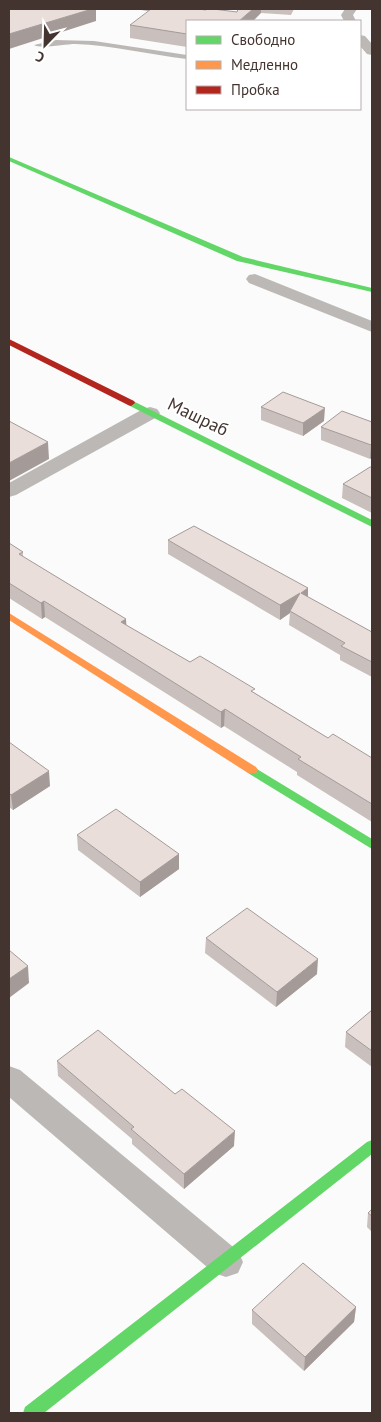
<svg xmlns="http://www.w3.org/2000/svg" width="381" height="1422" font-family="'PT Sans',sans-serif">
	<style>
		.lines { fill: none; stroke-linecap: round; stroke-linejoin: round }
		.lane { fill: #bcb8b6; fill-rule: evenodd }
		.street { fill: #bcb8b6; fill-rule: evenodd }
		.fast { fill: #63d668; fill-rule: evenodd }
		.slow { fill: #ff974d; fill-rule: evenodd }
		.jam { fill: #b3261e; fill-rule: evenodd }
		.wall { fill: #c9bfbc }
		.shaded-wall { fill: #a49b99 }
		.building { fill: #eadedb; stroke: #a49b99 }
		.labels { text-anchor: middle; stroke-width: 4; stroke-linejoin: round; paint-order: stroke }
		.street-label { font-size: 18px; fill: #443430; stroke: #fff }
	</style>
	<rect width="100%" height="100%" fill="#fbfbfb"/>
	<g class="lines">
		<path class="lane" d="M135,9H153L168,12L165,14Z
			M56,40L94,41L187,55V59C150,55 113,45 75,44C66,44 40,49 34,45Z"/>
		<path class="street" d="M345,9H357L353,15L356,21H344L341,15Z
			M360,35L365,36L372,44V55L367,54L360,46Z
			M255,274L372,321V332L249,283L246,279L249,275Z
			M150,407L157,409L160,413L157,417L16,495L9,497V483L143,409Z
			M9,1066L20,1070L238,1251L243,1262L238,1273L226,1277L214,1273L9,1097Z"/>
		<path class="fast" d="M9,157L243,257L372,288V292L237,261L9,161Z
			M131,400L372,520V527L128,405V401Z
			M252,766L372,839V849L248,773L246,770L248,767Z
			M372,1140V1154L44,1413H23L25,1407L367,1142Z"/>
		<path class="slow" d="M9,613L256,767L258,770L256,773H248L9,620Z"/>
		<path class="jam" d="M9,339L134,401L135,403L131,406L128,405L9,345Z"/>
	</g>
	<path class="wall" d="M238,9H294L291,15L261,13L187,21V47L130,38V25L237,12Z
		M261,407L324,421L303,436L261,420Z
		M372,422V457L370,459L321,440V427Z
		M372,467V513L342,498L343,484Z
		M168,540L308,588V597L372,632V677L340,660V655L289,625L290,613L280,620L168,554Z
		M9,543L23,552V557L126,619V625L190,662L255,693L328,738L372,758V822L297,775V772L224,726L221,728L45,617L42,619L9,598Z
		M9,742L50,786L13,810L9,807Z
		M77,835L179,854V869L140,897L78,850Z
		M206,938L317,974L276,1007L205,953Z
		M372,1010V1067L345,1047L346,1032Z
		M57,1061L234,1146L184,1189L132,1144V1139L58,1076Z
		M372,1209V1232L367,1227L368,1213Z
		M356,1307L354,1322L304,1371L252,1324V1310Z"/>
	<path class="shaded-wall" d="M92,9H96V21L9,49V34Z
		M253,9H261V13L253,21H239Z
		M325,408L324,421L303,436V423Z
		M48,442L49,459L9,481V463Z
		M371,445H372V457L370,459Z
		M308,588V602L301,593Z
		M300,593L290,611V613L280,620V605Z
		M44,601L45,617L42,619L41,603Z
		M126,619L127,635L121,622Z
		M225,709L224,726L221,728V712Z
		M49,771L50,786L13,810L11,795Z
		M179,854V869L140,897V882Z
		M318,959L317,974L276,1007L277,992Z
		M28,966L29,983L9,998V979Z
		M235,1131L234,1146L184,1189V1174Z
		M356,1307L354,1322L304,1371L305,1357Z"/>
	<path class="building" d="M9,9H92L9,34Z
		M151,9H198L206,10L207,9H213L237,12L238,9H253L239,21H187V34L130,25Z
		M283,392L325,408L303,423L261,407Z
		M342,411L372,422V445H371L321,427Z
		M9,421L48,442L9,463Z
		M370,467H372V498L343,484Z
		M194,526L308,588L301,593L372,632V662L341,646L345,643L290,611L300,593L280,605L168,540Z
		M9,543L23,552L19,554L126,619L121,622L190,662L200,656L255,689L251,691L328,738L333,734L372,758V804L298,759L301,757L225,709L221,712L44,601L41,603L9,583Z
		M9,742L49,771L11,795L9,793Z
		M116,809L179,854L140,882L77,835Z
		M247,908L318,959L277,992L206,938Z
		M9,950L28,966L9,979Z
		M372,1010V1051L346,1032Z
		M98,1030L175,1094L182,1089L235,1131L184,1174L131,1129L134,1127L57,1061Z
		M372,1209V1216L368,1213Z
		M303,1263L356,1307L305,1357L252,1310Z"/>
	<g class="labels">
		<g class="street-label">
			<text transform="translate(198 417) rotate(26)" y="6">Машраб</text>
		</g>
	</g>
	<rect width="381" height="1422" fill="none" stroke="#443430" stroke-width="20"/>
	<rect x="186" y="20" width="175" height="90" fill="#ffffff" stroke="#b4aeac"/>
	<rect x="196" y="36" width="25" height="8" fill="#63d668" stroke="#b4aeac"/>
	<text x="231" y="45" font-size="15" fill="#443430">Свободно</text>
	<rect x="196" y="61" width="25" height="8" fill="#ff974d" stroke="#b4aeac"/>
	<text x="231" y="70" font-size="15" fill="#443430">Медленно</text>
	<rect x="196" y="86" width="25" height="8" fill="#b3261e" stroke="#b4aeac"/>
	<text x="231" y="95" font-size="15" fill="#443430">Пробка</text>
	<g transform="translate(45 45) rotate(203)" stroke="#ffffff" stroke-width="4" paint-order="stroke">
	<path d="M0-4L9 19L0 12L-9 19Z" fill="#443430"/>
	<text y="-8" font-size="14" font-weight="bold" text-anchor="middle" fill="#443430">С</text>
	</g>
</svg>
